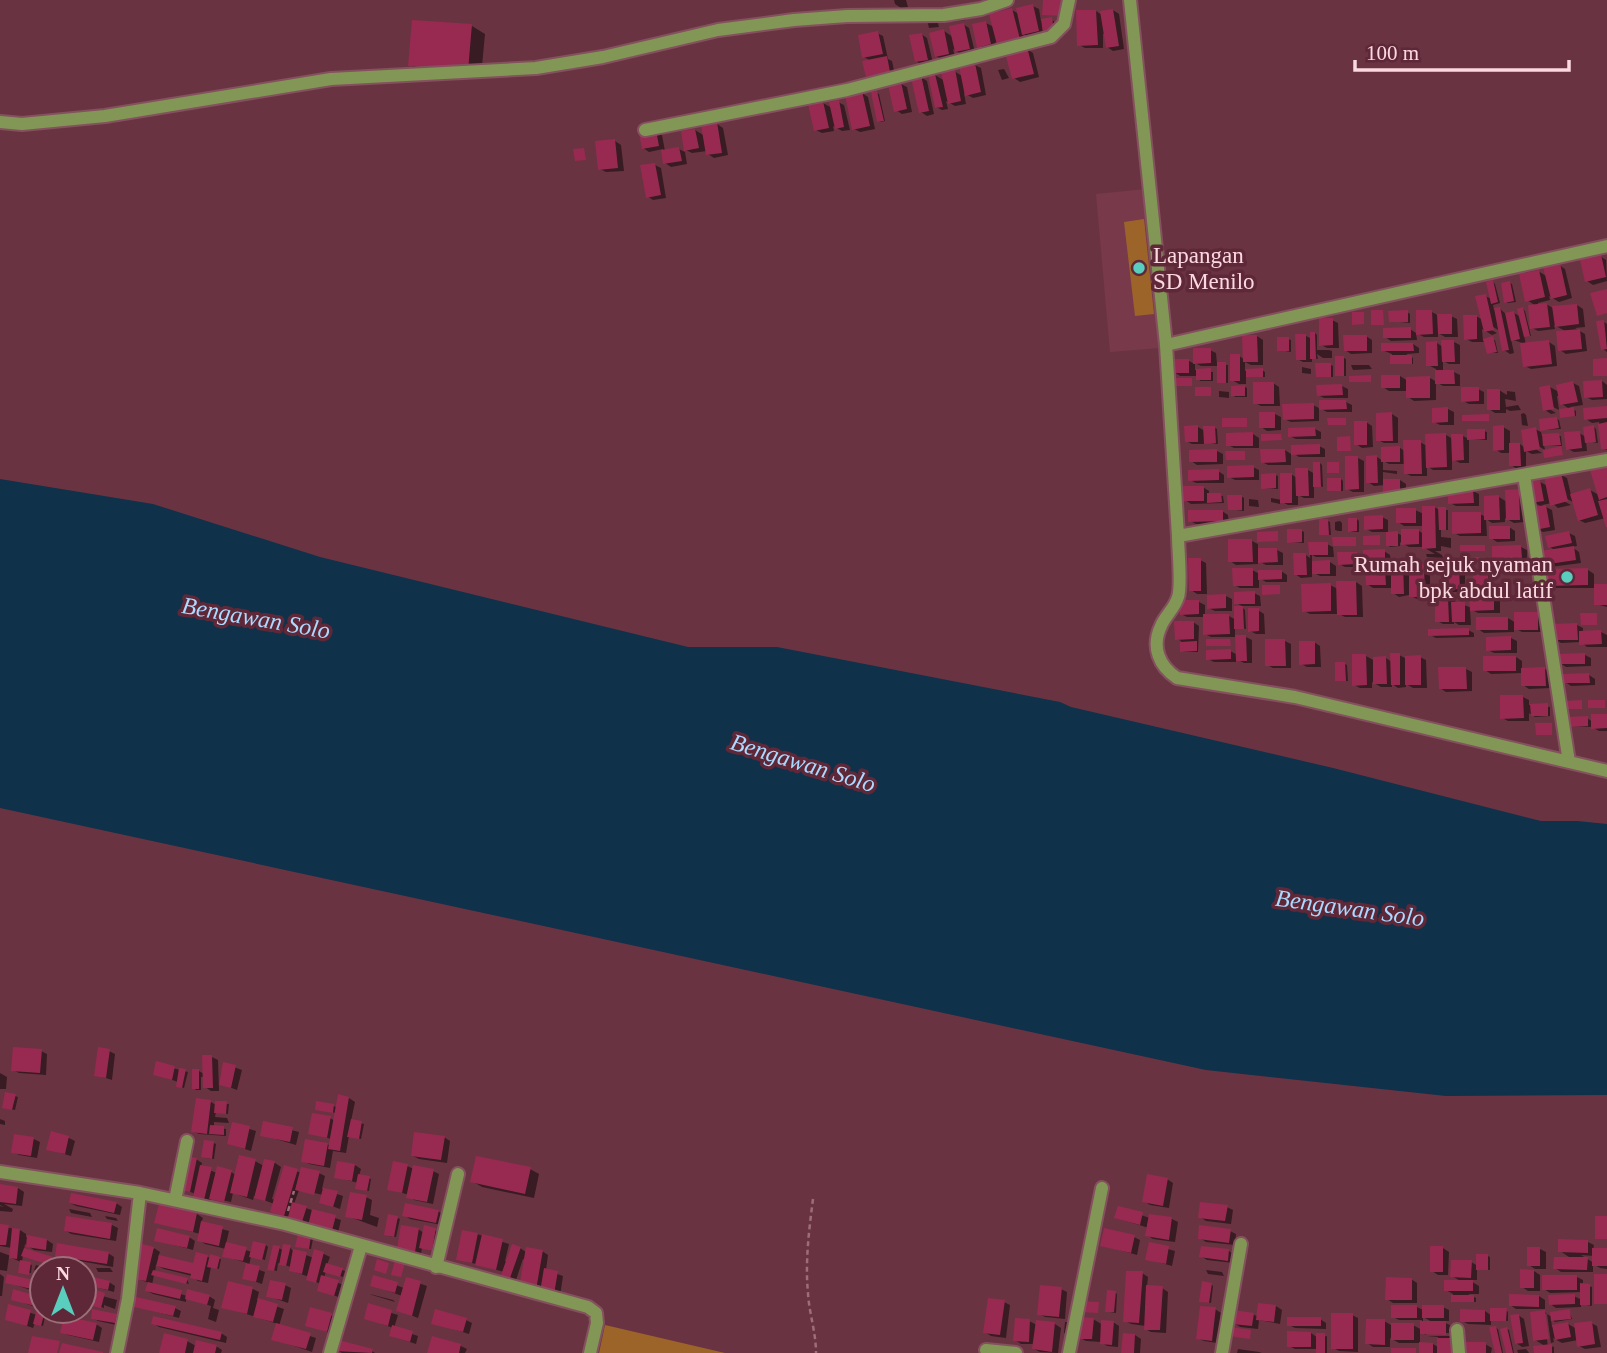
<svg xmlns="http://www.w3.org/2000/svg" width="1607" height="1353" font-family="Georgia,serif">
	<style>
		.built { fill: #78394b }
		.green { fill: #9d642a }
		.water { fill: #0f314a }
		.shadow { fill: #0007; fill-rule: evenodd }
		.building { fill: #982a51 }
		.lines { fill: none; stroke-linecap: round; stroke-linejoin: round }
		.minor-casing { stroke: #84515e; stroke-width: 16 }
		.path { stroke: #9d6d79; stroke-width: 2.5; stroke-dasharray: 5 3.5; stroke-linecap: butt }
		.minor { stroke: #829755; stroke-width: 12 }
		.poi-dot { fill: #59cebe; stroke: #5e2838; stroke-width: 2.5 }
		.labels { text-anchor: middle; stroke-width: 7; stroke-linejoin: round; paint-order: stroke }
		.poi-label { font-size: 23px; fill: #fcd9e0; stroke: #5e2838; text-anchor: start }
		.water-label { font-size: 24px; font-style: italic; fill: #abd9ff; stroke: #5e2838 }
	</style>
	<rect width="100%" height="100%" fill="#6a3342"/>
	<path class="built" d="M1146,189L1160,348L1110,352L1096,194Z"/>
	<path class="green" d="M1144,219L1154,314L1135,316L1124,222Z
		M605,1325L725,1353H599Z"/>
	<path class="water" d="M0,479L153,504L320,557L688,647H777L1060,702L1071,707L1333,768L1541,821H1577L1607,824V1095L1446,1096L1206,1070L0,808Z"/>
	<path class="shadow" d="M894,0H906L908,7L901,8L895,4Z
		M1033,6L1039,9L1041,21H1054L1056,33L1030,38L1023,34L1025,42L1005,47L995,42L997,47L985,50L979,46L986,23L994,27L1012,10L1019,14Z
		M1113,10L1119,14L1124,49L1113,51L1107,47L1105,34H1103V48H1085L1079,45L1096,11L1102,15Z
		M964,12L966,20L949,22L947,14Z
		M927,20H937L939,27L929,28Z
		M963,24L969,28L975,52L962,55L953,49L955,57L943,60L936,56L944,31L953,37Z
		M472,26L485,34L481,77L423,73L410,65Z
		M877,33L883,36L888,59L892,61L895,75L873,80L867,76L871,61L864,57Z
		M921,34L927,38L933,63L922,65L916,61Z
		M1027,49L1033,53L1039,77L1020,82L1014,78Z
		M975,65L981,68L986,95L973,98L964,93L966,104L955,106L946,101L948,109L942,110L936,107L935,75L945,81L954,71L962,76Z
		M1004,69L1009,78L1002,80L998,70Z
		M921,77L927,81L934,114L927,116L921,112Z
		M901,84L907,87L912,112L902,114L896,110Z
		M862,93L868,97L875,129L860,132L854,129Z
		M877,93L879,94L885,121L881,122L878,121Z
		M838,102L844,105L850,130L842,131L833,126L834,131L822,133L816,130L823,103L832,108Z
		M717,124L723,128L728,155L714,158L708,154L707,151L692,153L686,150L695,130L705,136Z
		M655,132L662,135L665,151L679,149L685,152L687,164L671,167L665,163L663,149L649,152L643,148Z
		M615,141L621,145L624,171L606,172L600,169Z
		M655,165L661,168L666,198L653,200L647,196Z
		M1600,256L1606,260L1607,281L1593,285L1587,281Z
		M1559,265L1565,269L1572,298L1559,302L1549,296L1550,300L1538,303V305L1546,304L1553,308L1577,305L1583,309L1585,327L1575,328L1585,334L1587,351L1566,354L1560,350L1567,332L1554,325L1555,329L1538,331L1532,328L1536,306L1527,300L1538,271L1548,277Z
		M1493,282L1495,284L1500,303L1493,305L1494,310L1500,309L1506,314L1514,313L1521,317L1523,309L1525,311L1531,336L1524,335L1526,345L1549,342L1555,346L1557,366L1531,369L1525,366L1522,343L1511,339L1514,353L1510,354L1504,350L1500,331L1488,324L1486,327L1497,333L1492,335L1482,329L1483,341L1495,340L1498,353H1488L1486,342H1472L1466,339L1476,316L1483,320L1485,296L1492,299Z
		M1510,283L1512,284L1516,302L1508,303L1506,302Z
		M1407,312L1410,314V323L1390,321Z
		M1432,312L1439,316H1451L1457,319L1458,337H1445L1438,333V337H1424L1418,334Z
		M1332,320L1338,323L1339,348H1327L1321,345Z
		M1604,322L1607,324V352L1603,349Z
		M1410,329L1416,333L1417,340L1391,341L1385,337Z
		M1315,333L1317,335V350H1329L1332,351V358H1323L1317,354L1318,359L1312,358V362H1303L1297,359L1306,336L1312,339Z
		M1257,336L1263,340V365H1251L1245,362V371L1262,370L1265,372V377H1250L1246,375V384H1239L1247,388V397H1235L1233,395L1244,387L1232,380L1239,356L1244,359Z
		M1366,336L1372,340V353L1351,354L1345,350Z
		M1288,339L1291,340V352L1279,350Z
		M1454,342L1460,345V364H1449L1443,361V372H1454L1460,375V386H1443L1436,382V400L1414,401L1408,397V391H1389L1383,387L1400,376L1408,381L1430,378L1437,382L1436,369L1428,365L1437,343L1443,347Z
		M1413,344L1419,348V353L1406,354L1413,358V364H1394L1392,363V354L1382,350Z
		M1210,350L1216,353L1217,364L1228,365V383L1219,382V366H1201L1195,363Z
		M1344,358L1346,359V376H1339L1337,375Z
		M1189,361L1195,364V370L1213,372V381H1200L1198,376H1180L1174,372Z
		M1331,365L1333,366V377L1317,376Z
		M1351,365H1369L1372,369L1353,370Z
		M1302,367L1311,369V374L1302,373Z
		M1602,381L1607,385V399L1592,400L1586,397Z
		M1273,383L1279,387L1280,406H1261L1255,403Z
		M1573,383L1579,386L1583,405L1570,407L1576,411V416H1561L1560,411L1571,410L1562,404L1560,396H1557L1559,410L1547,404L1546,407L1556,413L1551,414L1545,410L1541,388L1550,387L1559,392L1558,386Z
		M1342,386L1348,389V398H1324L1318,395Z
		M1478,389L1484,392V404H1469L1463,401Z
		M1499,390L1507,395V391L1515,392L1516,401L1505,399L1506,407L1518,405L1521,410L1510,411L1506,409V413H1495L1489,409Z
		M1219,391L1229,392V398L1219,397Z
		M1346,402L1352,405V412H1327L1321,409Z
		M1313,405L1319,408V421L1291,422L1284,419Z
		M1448,409L1454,412V425H1440L1434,422Z
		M1607,409V450L1603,448L1599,422L1592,423L1586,419Z
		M1524,413L1526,415L1528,426L1522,425L1521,414Z
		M1275,414L1281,417V430L1267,431L1261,427Z
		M1392,414L1398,418V443H1384L1378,440Z
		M1557,419L1559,420L1561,429L1542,430Z
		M1366,422L1372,426L1373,447L1362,448L1356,444Z
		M1198,427L1205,431L1215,428L1217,429L1218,444L1204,442V444H1192L1186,441Z
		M1503,427L1510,431V445L1520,444L1525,448L1535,429L1541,432L1542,436H1561L1562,446L1544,445L1545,450L1533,443L1531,446L1542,453L1532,454L1526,451V468L1517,469L1511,465V453H1501L1495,449Z
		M1594,427L1596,429L1598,443L1586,441L1587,451L1574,452L1568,449L1579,433L1586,437Z
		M1315,429L1321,432V439H1296L1289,436Z
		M1469,431H1484L1487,432V440L1469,439V463H1460L1452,459V470H1433L1427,466V476H1411L1405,473V464H1389L1383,461V470L1397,471V474L1383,472V481L1400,480L1406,484V495H1391L1385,492V485L1374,486L1368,482V457H1377L1383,461L1382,448H1400L1405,451V442H1420L1427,446V435H1446L1453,439V436H1463L1469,439Z
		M1253,434L1259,438V448H1234L1228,445Z
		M1319,446L1325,449V457H1299L1293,453Z
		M1285,450L1291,454V465H1268L1262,462Z
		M1217,451L1223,454V464L1197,465L1191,461Z
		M1358,458L1364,461V492H1353L1347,489Z
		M1320,463L1322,465L1323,487L1314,485V498H1304L1298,495V505H1288L1280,501V504L1271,502V498L1282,500L1291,474L1297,478L1308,470L1315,474Z
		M1253,467L1259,470V480H1235L1229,477Z
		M1607,467V523L1606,518L1585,523L1579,520L1575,503L1561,496L1560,499L1571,505L1558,508L1552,503L1542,505L1552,510L1555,530L1543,532L1537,529L1542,507L1533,502L1540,482L1548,486L1561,475L1567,478L1571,495L1590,490L1599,495Z
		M1218,471L1224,475V483H1196L1190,480Z
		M1275,475L1278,476V489L1263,488Z
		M1341,479L1343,481V491L1329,490Z
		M1203,487L1209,491V495L1223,496L1224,503L1191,504L1185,500Z
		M1473,491L1479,494V506H1456L1450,503Z
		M1518,491L1524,495L1525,522L1514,523L1505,518V522L1492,523L1486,519L1487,536H1460L1454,533L1480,514L1486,517L1499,497L1507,502Z
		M1241,496L1244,498V511L1229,509Z
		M1249,499L1258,500L1259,507L1249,506Z
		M1434,507L1440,510H1448V530H1441V537L1451,538V548L1441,546V551H1435L1442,555L1443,558L1427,557L1426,554H1435L1423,547H1409L1400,542V546L1390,547L1388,545V532H1372L1366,529L1382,517L1388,520V533H1397L1403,536L1419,531L1424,534V526H1404L1398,522L1415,510L1424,514Z
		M1222,511L1228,515L1229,524H1196L1190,521Z
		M1357,519L1359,521V532H1352L1350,531Z
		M1328,521L1330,522L1331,535H1323L1321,534Z
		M1340,521L1342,523V531H1338L1335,530V522Z
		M1509,527L1515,531V541L1497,542L1491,538Z
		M1302,531L1304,532V543L1289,542Z
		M1569,533L1575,536L1577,546L1572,547L1579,552L1581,563L1550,567L1544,564L1556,551L1550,547Z
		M1252,541L1258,544V550H1277L1283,553V565H1266L1258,561V564L1236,565L1230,561Z
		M1310,544H1327L1333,547L1334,557H1316L1312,555V562H1330L1336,566V576H1320L1312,572V577L1301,578L1295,574L1306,555L1310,558Z
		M1521,547L1527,550V560L1500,561L1494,557Z
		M1384,551L1390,555L1391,563H1403L1411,568L1424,565L1430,569V599H1417L1409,595L1399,597L1393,593V588H1373L1367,584L1385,572L1393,576V565H1371L1362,560V567H1345L1339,564L1356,554L1365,559Z
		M1200,560L1206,563L1207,594H1197L1191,590Z
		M1459,567L1465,570V592H1451L1445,589Z
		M1252,570L1260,574L1281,571L1287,575V582H1266L1259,578V588H1240L1234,585Z
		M1588,570L1594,574V586H1607V607L1596,604L1595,588H1554L1548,585Z
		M1488,573L1490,575V585L1475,584Z
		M1356,582L1362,586L1363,617H1345L1339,614H1310L1304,611L1330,585L1338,589Z
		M1254,593L1260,596L1261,606H1242L1236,603Z
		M1226,596L1232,599V611H1215L1208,608Z
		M1494,596L1500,599V613H1478L1470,609L1471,625H1459L1454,622V624H1443L1437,621L1448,599L1472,608Z
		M1199,602L1205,605V616H1229L1236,620L1243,608L1245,610L1246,629L1235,627V637H1211L1205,634V617H1187L1181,614Z
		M1258,610L1264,614L1265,634H1256L1250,631Z
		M1538,613L1544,617V632H1522L1514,628V632L1484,633L1478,629L1508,618L1516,623Z
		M1193,622L1199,626L1198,652H1184L1182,651L1181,641L1177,639Z
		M1577,625L1583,628V632H1601L1607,635V647H1587L1581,642L1561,643L1555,639Z
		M1468,630L1474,633V637L1436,638L1430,635Z
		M1246,637L1252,640V663H1244L1236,659V662H1214L1208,659L1230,651L1238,655Z
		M1511,638L1517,641V653H1494L1488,650Z
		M1285,641L1291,644V668H1273L1267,665Z
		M1314,642L1320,646L1321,667H1307L1301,664Z
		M1399,655L1407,659L1420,657L1426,660L1427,688H1413L1406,684V687L1398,688L1392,684V687H1381L1372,682V688H1360L1354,685L1366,656L1375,661L1386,658L1392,662Z
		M1585,655L1591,658V666L1566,667L1560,663Z
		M1516,657L1522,661V669H1545L1551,672V688L1529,689L1523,685V673L1491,674L1485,670Z
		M1345,664L1347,665L1348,681H1339L1337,680Z
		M1466,669L1472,672V691L1446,692L1440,688Z
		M1589,675L1595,679V685L1571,686L1565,682Z
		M1523,697L1529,700V705L1550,707V716L1535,717L1529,713V721H1508L1502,718Z
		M1607,716V731H1599L1592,727L1568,726L1587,718L1593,722Z
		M41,1051L47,1054L46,1075L19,1073L13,1070Z
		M109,1051L115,1054L112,1080L96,1075Z
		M212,1057L218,1060L219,1091H211L205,1087L204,1077H201V1090H196L194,1088L199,1071L204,1074Z
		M157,1064L188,1072L184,1088L180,1087L178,1082L155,1074Z
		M225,1064L242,1070L237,1090L221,1084Z
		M0,1073L7,1077L6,1089H0Z
		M15,1096L18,1097L15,1110L6,1108Z
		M349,1098L355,1102L351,1121L364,1124L361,1139L349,1136L346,1153L333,1151L330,1168L309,1164L303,1161L306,1141L330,1145L331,1139L310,1133L330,1118L335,1121L336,1113L319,1110L334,1106L337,1108Z
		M211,1102L216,1105L229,1104L228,1114L216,1112L215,1117L227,1118L229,1123L214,1122V1127L226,1129V1136L199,1134L193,1131Z
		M0,1119L5,1121V1125L0,1124Z
		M264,1123L299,1132L296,1145L262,1135Z
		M233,1124L256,1131L251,1151L229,1144Z
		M444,1137L450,1141L447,1163L419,1159L413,1156Z
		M69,1138L75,1141L71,1156L48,1149Z
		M34,1139L40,1142L37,1158L19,1155L13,1152Z
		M214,1143L216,1144L214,1159L206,1158Z
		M196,1159L202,1163L201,1167L217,1173L231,1172L236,1175L255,1161L264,1166L266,1161L275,1163L281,1167L272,1199L275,1200L286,1167L301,1173H319L325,1176L322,1189L343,1196L340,1209L321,1202L323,1195L301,1190H299L294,1204L341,1220L338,1233L307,1228L272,1211L274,1204L254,1196L253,1200L233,1193L231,1202L211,1198L210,1202L201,1200L195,1196L196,1194L182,1189Z
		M355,1165L361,1169L359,1176L371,1179L369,1191L359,1189L358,1183L336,1177Z
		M407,1166L414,1169L433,1171L439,1174L433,1204L414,1200L409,1195L389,1189Z
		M530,1169L539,1174L534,1198L482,1187L472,1181Z
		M1167,1179L1173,1183L1169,1208L1150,1205L1144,1201Z
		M0,1186L18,1188L24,1192L22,1206L4,1204L13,1209L12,1212L0,1211V1206L4,1207L0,1205Z
		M366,1197L372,1200L370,1215L379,1218L377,1227L347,1216Z
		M70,1203H116L122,1207L120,1215L76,1206Z
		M1227,1207L1233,1210L1231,1224L1206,1221L1200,1217Z
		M1119,1208L1150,1218L1172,1219L1178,1222L1175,1242L1153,1239L1147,1235L1149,1228L1116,1218Z
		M69,1209L90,1213L92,1217L71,1213Z
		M438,1211L444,1215L442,1225L410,1219L404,1215Z
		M197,1214L203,1218L201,1223L229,1231L226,1244L252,1252L266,1245L268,1247L265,1260L251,1256L249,1266L265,1272L262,1284L244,1278L247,1263L224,1256L226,1249L205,1244L199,1240L200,1234L156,1222Z
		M105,1216L116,1218L118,1221L107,1219Z
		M398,1218L400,1219L396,1237L388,1236Z
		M112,1225L118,1228L116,1241L71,1234L65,1230Z
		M0,1226L20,1230L26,1234V1237L47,1240L53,1244L52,1252L34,1250L25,1244L24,1250L52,1259L58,1262L56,1267L23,1255L22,1262L32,1265L31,1273L20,1272L21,1262L9,1257L7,1271L0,1270V1252L11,1256L12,1248L0,1246Z
		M425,1227L442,1233L438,1253L422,1248L421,1254L399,1248L418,1229L424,1233Z
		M1230,1231L1236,1234L1235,1245L1206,1242L1200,1238Z
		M477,1234L509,1244L505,1261L507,1262L520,1248L526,1252L542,1251L548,1255L546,1270L563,1276L560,1296L527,1290L525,1260L523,1259L516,1280L503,1274L504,1272L458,1259Z
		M299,1236L313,1239L311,1249L299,1247Z
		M189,1237L195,1241L193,1250L156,1240Z
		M1134,1237L1140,1240L1137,1255L1102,1245Z
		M1588,1242L1594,1245L1593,1250H1607V1269L1600,1268L1593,1264V1272H1561L1555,1268L1572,1259L1560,1251ZM1581,1255L1594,1256V1263Z
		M1150,1244L1175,1251L1172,1266L1147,1259Z
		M290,1247L292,1250L314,1258L316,1252L324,1254L330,1257L327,1265L345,1271L343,1277L326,1271L324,1278L344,1285L341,1298L319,1290L321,1284L308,1279L309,1277L290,1270L291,1267L278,1263L277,1271L272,1270L279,1248L284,1251Z
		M154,1248L160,1252L158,1257L195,1265L207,1257L221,1259L219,1269L211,1267L208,1283L198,1281L192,1276L164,1269L156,1265L155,1272L187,1279L189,1284L154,1275L152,1285L187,1296H209L215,1300L213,1308L219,1310L216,1322L208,1319L211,1306L186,1298V1302L153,1294L147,1291L149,1283L136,1278Z
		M1443,1248L1449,1252L1448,1275H1438L1432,1271Z
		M1540,1249L1546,1252V1269H1535L1529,1265Z
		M1229,1251L1235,1255L1234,1263L1207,1260L1201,1256Z
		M108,1253L114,1257L113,1267L63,1258L57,1255Z
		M1488,1256L1490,1257V1270L1477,1269V1280H1469L1479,1286V1294H1468L1476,1298V1302L1453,1301V1294L1446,1290L1462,1282L1452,1276L1471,1262L1478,1266Z
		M36,1265L49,1269H42V1273L34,1270Z
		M96,1268H110L113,1272H98Z
		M1206,1270L1222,1272L1224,1276L1208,1274Z
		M1534,1271L1540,1275V1291H1528L1522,1287Z
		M1142,1273L1148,1277L1147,1287L1162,1288L1168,1292L1166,1333L1151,1332L1145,1329L1146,1326L1131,1324L1125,1321Z
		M0,1274L4,1277L2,1296H0Z
		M374,1277L404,1288L407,1279L427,1286L418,1318L398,1310L402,1296L372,1285Z
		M1577,1277L1583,1280V1285L1592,1287V1306L1581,1304V1307L1556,1308L1550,1304L1574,1296L1582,1300V1292L1550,1293L1544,1289Z
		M1411,1279L1417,1283V1303H1393L1387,1299Z
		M7,1282L38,1283L42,1285V1294Z
		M109,1282L115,1286L114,1292L84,1284Z
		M229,1283L253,1289L259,1292L257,1300L284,1309L279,1326L316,1338L312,1352L274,1339L278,1324L224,1307Z
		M1211,1284L1213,1286L1211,1303L1203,1302Z
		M285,1285L291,1288L288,1303L268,1296Z
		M1061,1289L1067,1292L1065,1319L1045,1317L1039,1314Z
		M84,1291L117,1300L115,1309L104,1305V1308L92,1304L91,1306L84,1305Z
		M1115,1292L1117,1294L1116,1313L1110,1312L1107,1311Z
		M370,1294L393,1300L395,1302L372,1295Z
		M1539,1296L1545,1300V1309H1516L1510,1305Z
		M37,1298L42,1301L40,1311L46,1313L43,1326L35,1323L33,1328L7,1319L10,1306L37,1315L38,1308L13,1299Z
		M1004,1302L1010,1305L1006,1338L991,1336L985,1332Z
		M132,1305L175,1308L181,1311L179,1318Z
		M369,1306L398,1315L394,1328L418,1336L416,1344L391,1336L393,1328L366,1318Z
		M1276,1306L1282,1310L1280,1324L1259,1320L1258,1329L1240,1327L1234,1323L1253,1314L1258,1317Z
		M1417,1307L1423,1310L1443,1307L1449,1310V1321H1441L1452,1326V1333H1426V1335L1420,1332V1343H1399L1390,1338V1347H1373L1367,1343L1384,1321L1391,1325H1413L1422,1330V1320H1399L1393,1317ZM1423,1317L1434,1323H1423Z
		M311,1309L338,1318L333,1334L307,1325Z
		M1215,1309L1221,1313L1217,1343L1204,1341L1198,1338Z
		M1506,1310L1508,1312V1321L1491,1319V1325L1468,1324L1462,1321L1485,1311L1492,1316Z
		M1569,1311L1572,1319L1555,1322L1551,1319L1552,1327L1568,1324L1577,1329L1591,1323L1597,1326L1601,1347L1585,1349L1579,1346L1578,1340L1562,1343L1553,1338L1554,1342L1551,1343L1547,1314L1552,1317Z
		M1545,1312L1547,1314H1544L1548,1348H1552L1551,1346L1554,1347V1353H1535V1347L1545,1346L1535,1340L1531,1314Z
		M1352,1315L1358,1318V1352L1339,1351L1333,1348Z
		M1518,1315L1524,1319L1529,1346L1522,1347L1516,1343Z
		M116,1316L122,1319L121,1326L98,1321L92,1318Z
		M1093,1319L1103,1325L1113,1322L1119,1326L1118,1347L1107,1346L1101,1342L1086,1341L1080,1338Z
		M1320,1319L1326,1323V1329L1295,1328L1289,1325Z
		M466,1320L472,1323L469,1334L433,1323Z
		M1029,1321L1037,1325V1322L1055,1324L1061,1328L1058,1353L1040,1352L1034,1349L1035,1344H1021L1015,1340Z
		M1065,1322H1071L1072,1335L1064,1333Z
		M153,1323L221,1333L227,1337L226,1343L159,1327Z
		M96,1324L102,1328L99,1342L68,1335L62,1332Z
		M1496,1328L1498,1329L1503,1353H1497Z
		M1507,1329L1509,1330L1514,1353H1508Z
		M1311,1333L1318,1338L1327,1336V1353H1318V1349H1295L1289,1346Z
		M1135,1335L1141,1339L1140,1353H1123Z
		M1427,1336H1452L1463,1345L1485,1344L1492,1348L1491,1353H1421L1433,1344L1438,1347V1337Z
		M433,1338L461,1346L467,1349L465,1353H429Z
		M187,1341L196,1346H216L222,1350L221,1353H161Z
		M1238,1349L1259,1352L1262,1353H1237Z
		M1526,1349L1529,1353H1518L1517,1350Z
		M337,1350L372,1351L375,1353H342Z"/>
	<path class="building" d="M1043,0H1065L1064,16L1042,15Z
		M1033,4L1039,31L1022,35L1016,8Z
		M1012,8L1020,39L997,45L989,14Z
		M1113,9L1119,46L1106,48L1100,11Z
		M1076,10H1096L1098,45L1077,46Z
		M1052,17L1054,32L1043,34L1041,19Z
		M412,20L472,24L468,71L408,66Z
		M986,21L991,44L977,48L972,24Z
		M964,23L970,49L955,52L949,26Z
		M944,29L949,54L935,57L929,33Z
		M878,31L883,54L862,58L858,35Z
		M922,33L928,60L915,62L909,35Z
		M1027,47L1034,74L1012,79L1005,53Z
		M887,56L890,72L866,77L862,61Z
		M975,63L981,92L965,96L959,66Z
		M955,69L961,101L948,104L941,72Z
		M935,74L943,107L935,108L928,75Z
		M921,75L929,111L919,113L911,78Z
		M901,82L907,109L894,112L888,85Z
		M862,91L870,126L852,130L845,95Z
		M877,91L884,121L877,122L871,92Z
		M839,100L844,127L835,129L829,102Z
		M823,101L829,128L814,131L808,104Z
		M717,122L722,153L706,155L701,125Z
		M695,129L699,148L684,151L681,131Z
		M656,130L659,146L642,149L639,133Z
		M615,139L618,168L598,170L595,141Z
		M679,147L682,161L663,164L661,150Z
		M584,148L586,160L575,161L573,149Z
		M655,163L661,195L646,198L640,165Z
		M1601,254L1606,277L1585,282L1580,260Z
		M1560,263L1567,295L1551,299L1543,267Z
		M1539,270L1545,297L1525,302L1519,274Z
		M1493,280L1498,302L1491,304L1486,282Z
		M1510,281L1514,301L1504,303L1501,283Z
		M1607,289V313L1597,316L1590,293Z
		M1486,294L1494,330L1484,332L1475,296Z
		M1547,303L1550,327L1530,329L1528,305Z
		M1577,304L1579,324L1555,327L1552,306Z
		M1500,307L1509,350L1502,351L1494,308Z
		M1523,307L1530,336L1524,337L1517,309Z
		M1371,310H1383L1384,325H1371Z
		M1408,310V322H1389L1388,311Z
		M1416,310H1432L1433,334L1416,335Z
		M1514,311L1520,339L1511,341L1505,313Z
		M1352,312H1364V324L1352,325Z
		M1437,314H1452V334H1438Z
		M1463,315H1477V339L1464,340Z
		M1319,318H1333V345L1319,346Z
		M1604,320L1607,349L1601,350L1596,321Z
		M1411,327V338H1383V328Z
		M1580,329L1582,349L1558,351L1556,331Z
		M1310,332H1315L1316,359H1310Z
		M1295,334H1306V360H1296Z
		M1242,335H1257L1258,362H1243Z
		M1343,335H1367V351H1344Z
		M1493,336L1497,352L1487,354L1483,339Z
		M1277,337H1289V351H1277Z
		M1441,340H1454L1455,362H1442Z
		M1549,340L1552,364L1523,367L1520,343Z
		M1437,341L1438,366H1426V342Z
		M1381,343H1413L1414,351H1381Z
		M1193,348H1211V363L1193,364Z
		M1230,354H1240V381H1230Z
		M1390,355H1412V364H1390Z
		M1335,356H1344V376H1335Z
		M1607,358V376H1593V359Z
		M1172,359H1189V373H1172Z
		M1217,362H1226V383H1217Z
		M1315,363H1331V377H1316Z
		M1211,368V380H1196V369Z
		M1263,368V377H1246V369Z
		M1435,370H1454L1455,384H1435Z
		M1371,375V382H1349V376Z
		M1381,375H1400V388H1381Z
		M1430,376V398H1406V377Z
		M1175,378H1192V386H1175Z
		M1602,380L1603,397L1584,398L1583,381Z
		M1573,381L1578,402L1560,405L1556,385Z
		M1253,382H1274V404H1253Z
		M1342,384L1343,395L1317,396L1316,385Z
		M1245,385V396H1231V386Z
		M1550,385L1554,409L1543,411L1539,387Z
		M1195,387H1211V396H1195Z
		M1461,387H1479V401L1461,402Z
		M1487,389H1500V410H1487Z
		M1319,400H1346L1347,409L1319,410Z
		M1314,403V419L1283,420L1282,404Z
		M1607,406V418L1584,420L1583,408Z
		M1448,407V422L1432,423V408Z
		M1574,407L1575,416L1560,418L1559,409Z
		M1259,412H1275V428H1259Z
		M1392,412L1393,441H1376V413Z
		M1489,414V421H1462V415Z
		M1557,417L1559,428L1540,431L1539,419Z
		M1222,418H1247V427H1222Z
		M1327,418H1346V425H1328Z
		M1354,421H1367V445H1354Z
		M1607,422V449H1601L1598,424Z
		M1198,425V442H1185L1184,426Z
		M1504,425V450L1493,451V426Z
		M1594,425L1596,442L1585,443L1583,427Z
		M1203,426H1215L1216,443L1204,444Z
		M1315,427L1316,436L1288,437V428Z
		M1536,427L1540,449L1524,452L1521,430Z
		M1467,429H1485V439L1467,440Z
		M1580,431L1582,448L1566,450L1564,432Z
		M1253,432V446H1226V433Z
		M1446,433L1447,467L1426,468L1425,434Z
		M1559,433L1561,445L1543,446L1542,434Z
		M1261,434H1281L1282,440L1261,441Z
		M1451,434H1463L1464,460L1452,461Z
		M1350,436L1351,451H1337V437Z
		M1403,440H1421L1422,474H1404Z
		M1509,443H1520L1521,466H1509Z
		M1320,444V454L1291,455V445Z
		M1400,446V462H1381V447Z
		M1561,446L1563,455L1544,458L1543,450Z
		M1217,449V462H1189V450Z
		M1260,449H1285L1286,462L1261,463Z
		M1225,451H1245V460H1226Z
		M1377,455L1378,483H1366V456Z
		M1345,456H1358L1359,489L1345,490Z
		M1313,462H1320L1321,487H1313Z
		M1327,462H1339V473H1327Z
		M1254,465V477L1227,478V466Z
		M1607,465V497L1599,500L1590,470Z
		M1295,468H1308L1309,496H1296Z
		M1219,469V480L1188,481V470Z
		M1276,473V488L1261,489V474Z
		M1280,473H1292V503H1280Z
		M1561,473L1568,501L1550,506L1544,477Z
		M1327,478H1341V491H1327Z
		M1383,479H1400V493H1383Z
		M1540,480L1544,501L1531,503L1527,482Z
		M1183,486H1204V501H1183Z
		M1590,488L1598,515L1578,521L1570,494Z
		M1448,489H1473L1474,503L1448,504Z
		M1519,489L1520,520H1506L1505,490Z
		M1207,493H1221L1222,502L1207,503Z
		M1227,495H1242V510H1228Z
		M1499,495L1500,520H1484V496Z
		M1607,499V527H1606L1598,501Z
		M1546,505L1550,527L1535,530L1531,507Z
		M1422,506H1435L1436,548L1422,549Z
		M1438,507H1446V530H1439Z
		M1396,508H1416V523H1396Z
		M1188,510H1223V521L1188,522Z
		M1452,512H1481V533L1452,534Z
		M1383,515V529L1364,530V516Z
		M1348,518H1357V531L1348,532Z
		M1319,519H1328L1329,535H1319Z
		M1489,526H1510V539H1489Z
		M1287,529H1302V542L1287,543Z
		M1401,529H1419V544L1401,545Z
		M1278,531V541L1257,542V532Z
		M1398,531V546H1386V532Z
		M1569,531L1572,543L1548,548L1545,536Z
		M1380,535V545H1363V536Z
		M1332,537H1356V546H1333Z
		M1228,539H1252L1253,562H1228Z
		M1308,542H1328V555H1309Z
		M1460,545H1485V551H1460Z
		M1521,545L1522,558H1492V546Z
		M1574,546L1576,560L1542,565L1540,551Z
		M1258,548H1277L1278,562L1258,563Z
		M1385,549V562H1363V550Z
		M1337,552H1357V564L1338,565Z
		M1293,553H1306L1307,575H1294Z
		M1461,557H1485V564H1461Z
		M1188,558H1201V591H1189Z
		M1330,560V574H1312V561Z
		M1403,561L1404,594H1391V562Z
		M1409,564H1424L1425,597H1409Z
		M1442,565H1459L1460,589L1443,590Z
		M1232,568H1253V586H1233Z
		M1588,568V585L1546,586V569Z
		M1258,570H1282V579L1258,580Z
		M1365,570H1385L1386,585H1366Z
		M1473,572H1488L1489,585H1473Z
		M1336,581H1356L1357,615H1337Z
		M1331,583V611L1302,612L1301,584Z
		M1594,584H1607V605H1594Z
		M1262,585H1280V594L1262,595Z
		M1255,591V604H1234V592Z
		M1226,594V608L1207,609V595Z
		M1494,594V610L1470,611L1469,595Z
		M1448,597L1449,622H1435V598Z
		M1179,600H1199V614L1180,615Z
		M1451,602H1465V622H1452Z
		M1234,606H1243L1244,629H1234Z
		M1248,608H1259V631L1248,632Z
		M1514,612H1538V630H1514Z
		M1580,613H1597V625H1581Z
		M1203,614H1229L1230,634L1203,635Z
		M1476,617H1508V630H1476Z
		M1174,621H1194V639L1175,640Z
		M1577,623L1578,640H1553V624Z
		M1469,628V635L1428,636V629Z
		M1601,630L1602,644L1579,645V631Z
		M1235,635H1246L1247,661H1236Z
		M1511,636V650L1486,651V637Z
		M1206,639H1230L1231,646H1206Z
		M1265,639H1285L1286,666H1265Z
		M1197,641V651L1180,652V642Z
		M1299,641H1315V664L1299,665Z
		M1231,649V659L1206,660V650Z
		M1390,653H1400V685H1391Z
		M1585,653V664H1558V654Z
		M1352,654H1366L1367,685L1352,686Z
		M1421,655V685H1405V656Z
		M1386,656L1387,684H1373V657Z
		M1483,656H1516V671H1483Z
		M1335,662H1345L1346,681H1335Z
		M1438,667H1466L1467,689H1439Z
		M1545,667L1546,686H1521V668Z
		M1589,673L1590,683H1563V674Z
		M1500,695H1523L1524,718L1500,719Z
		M1582,700V709H1565V701Z
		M1588,700H1605V708H1588Z
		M1548,703V716H1531L1530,704Z
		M1591,714H1607V728L1591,729Z
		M1588,716V726L1567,727L1566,717Z
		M1535,723H1552V735H1536Z
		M13,1047L42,1049L40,1073L11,1071Z
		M98,1047L110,1049L106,1078L94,1076Z
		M202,1055H212L213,1088H203Z
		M156,1061L175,1066L172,1080L153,1075Z
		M223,1062L236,1065L231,1088L219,1085Z
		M179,1068L186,1069L182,1088L176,1087Z
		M192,1069H199V1089H192Z
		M5,1092L16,1094L12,1110L2,1108Z
		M338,1094L349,1097L340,1151L328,1149Z
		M196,1098L211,1100L207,1134L191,1132Z
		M215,1101H227L226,1114L214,1113Z
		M316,1101L334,1104L333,1113L315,1110Z
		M312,1113L331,1116L327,1138L308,1134Z
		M351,1119L362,1121L359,1139L347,1137Z
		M263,1121L293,1127L290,1142L260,1136Z
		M232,1122L250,1126L245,1149L227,1144Z
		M210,1125L224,1126V1135L209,1134Z
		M51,1131L69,1136L65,1154L46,1150Z
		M414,1132L445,1136L441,1160L411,1156Z
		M14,1134L34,1137L31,1156L11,1153Z
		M305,1139L328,1143L324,1166L301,1162Z
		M204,1140L214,1141L212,1159L201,1157Z
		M239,1155L256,1159L247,1197L230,1193Z
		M187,1156L197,1158L190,1192L181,1190Z
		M476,1156L531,1167L525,1194L470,1182Z
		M264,1159L275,1161L265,1201L254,1198Z
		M337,1161L355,1164L352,1181L334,1178Z
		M393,1161L408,1164L402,1193L387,1190Z
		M200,1165L212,1167L204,1200L193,1197Z
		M284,1165L298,1169L284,1216L270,1212Z
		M413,1165L434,1169L427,1202L406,1198Z
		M217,1166L232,1170L224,1202L209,1199Z
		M301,1167L320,1171L314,1195L295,1190Z
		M358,1174L370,1176L367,1191L355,1189Z
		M1147,1174L1168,1178L1163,1206L1142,1202Z
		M0,1184L18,1187L16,1204L0,1202Z
		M323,1188L338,1191L333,1207L319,1203Z
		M350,1192L367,1195L362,1220L345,1217Z
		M71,1193L117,1202L114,1213L69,1203Z
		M292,1202L307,1206L301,1225L287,1221Z
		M1200,1202L1228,1205L1225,1221L1198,1218Z
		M405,1203L439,1210L436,1223L402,1216Z
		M159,1204L197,1213L193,1232L154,1223Z
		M1118,1206L1143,1212L1140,1225L1114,1218Z
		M312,1209L336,1215L332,1231L308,1226Z
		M388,1214L398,1216L394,1237L384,1235Z
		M1149,1214L1172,1217L1169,1240L1145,1236Z
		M66,1216L112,1223L110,1239L64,1231Z
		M1595,1216H1607V1239H1595Z
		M201,1221L223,1226L219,1246L197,1241Z
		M0,1224L9,1225L6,1245H0Z
		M401,1225L419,1228L415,1252L397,1249Z
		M424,1225L436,1228L432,1251L419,1248Z
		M1199,1225L1231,1229L1229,1243L1198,1239Z
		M12,1228L20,1229L17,1259L9,1258Z
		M157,1228L190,1236L187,1248L154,1241Z
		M1104,1228L1135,1235L1131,1253L1100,1246Z
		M462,1230L478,1233L472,1263L456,1260Z
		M298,1234L311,1236L309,1249L295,1247Z
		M482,1234L503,1239L496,1270L475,1265Z
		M27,1235L47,1239L46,1250L26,1247Z
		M1558,1239L1588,1240V1253L1558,1252Z
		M253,1241L266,1244L262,1260L249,1257Z
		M226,1242L247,1247L243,1261L222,1257Z
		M1149,1242L1169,1246L1166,1264L1145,1260Z
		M57,1243L109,1252L107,1264L55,1256Z
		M142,1244L154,1247L146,1281L134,1279Z
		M283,1244L291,1245L286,1266L279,1265Z
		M512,1244L521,1247L510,1278L501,1275Z
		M273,1245L280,1246L274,1271L267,1270Z
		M1201,1246L1229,1249L1228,1261L1199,1257Z
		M1430,1246H1443V1272H1430Z
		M526,1247L543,1250L536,1290L519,1288Z
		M1527,1247H1540V1266H1527Z
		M24,1248L53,1257L50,1265L21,1256Z
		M1592,1248H1607V1266H1592Z
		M293,1249L307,1252L302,1274L289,1271Z
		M314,1249L324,1252L316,1283L306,1280Z
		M196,1252L208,1255L202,1281L190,1278L191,1274L156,1266L159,1255L193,1263Z
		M210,1254L220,1257L217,1269L207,1267Z
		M1476,1254H1488V1270H1476Z
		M1554,1257H1588L1587,1270L1553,1269Z
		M377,1259L389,1263L386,1274L374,1270Z
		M20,1260L31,1262L29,1275L18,1273Z
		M395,1260L405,1263L401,1277L391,1275Z
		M1451,1260H1472L1471,1278L1450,1277Z
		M246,1263L260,1266L256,1282L242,1279Z
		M326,1263L343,1268L340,1277L323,1272Z
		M544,1268L558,1271L554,1294L540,1292Z
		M1520,1269L1534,1270V1288H1520Z
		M153,1270L188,1278L186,1284L151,1275Z
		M1126,1271H1143L1139,1323L1123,1322Z
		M7,1274L38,1281L36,1290L5,1283Z
		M1594,1274H1607V1304H1594Z
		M84,1275L110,1281L108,1290L84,1285Z
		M321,1275L339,1280L334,1296L317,1291Z
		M373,1275L398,1282L395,1293L370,1286Z
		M1542,1275H1577V1290H1542Z
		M406,1277L421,1281L412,1316L396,1311Z
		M1386,1277L1412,1278V1300H1385Z
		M270,1280L286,1283L282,1300L266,1297Z
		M1444,1280H1473V1291H1444Z
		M228,1281L253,1287L247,1314L221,1308Z
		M1202,1281L1212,1283L1209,1303L1199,1302Z
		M148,1282L182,1290L180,1299L145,1291Z
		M1580,1283L1590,1284V1305H1580Z
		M1040,1285L1062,1287L1059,1317L1037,1315Z
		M1146,1285L1163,1286L1160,1330H1144Z
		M13,1289L37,1296L35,1306L11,1300Z
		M187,1289L210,1295L207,1305L185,1299Z
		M96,1290L105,1293L101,1308L92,1306Z
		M1107,1290L1116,1291L1114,1312H1105Z
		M1509,1294L1539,1295V1307L1509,1306Z
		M1575,1294V1304L1549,1305L1548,1295Z
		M1451,1295H1474V1302H1451Z
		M132,1296L176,1306L173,1316L130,1306Z
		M258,1298L278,1304L273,1322L253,1317Z
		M988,1298L1005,1300L1000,1335L983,1333Z
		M1081,1301L1099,1302L1098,1313L1081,1312Z
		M368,1303L392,1310L388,1326L364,1319Z
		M1258,1303L1276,1305L1274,1322L1256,1320Z
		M8,1304L31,1310L27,1326L5,1320Z
		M1391,1305H1417V1318H1391Z
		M1422,1305H1444V1318H1422Z
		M1200,1306L1216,1307L1212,1341L1196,1339Z
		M310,1307L332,1313L327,1332L305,1326Z
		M37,1308L45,1311L41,1326L33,1324Z
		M1490,1308H1507L1506,1321H1490Z
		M92,1309L117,1314L115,1323L91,1319Z
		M435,1309L467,1318L463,1332L431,1324Z
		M1460,1309L1485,1310V1322H1460Z
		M1570,1309L1571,1319L1551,1321L1550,1312Z
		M1233,1310L1254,1313L1252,1326L1232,1324Z
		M1545,1310L1549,1339L1533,1341L1530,1312Z
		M1331,1313H1353V1349H1331Z
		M1519,1314L1523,1343L1515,1344L1510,1315Z
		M64,1316L97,1323L93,1340L60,1333Z
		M153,1316L222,1332L220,1340L151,1324Z
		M1079,1317L1094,1318L1092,1339H1078Z
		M1287,1317H1321V1326H1287Z
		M1015,1318L1030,1319L1029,1342L1013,1341Z
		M1366,1319H1385V1345L1365,1344Z
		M1036,1320L1055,1322L1052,1352L1032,1349Z
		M1101,1320L1114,1321L1112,1345L1100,1344Z
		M1420,1321H1446V1335L1420,1334Z
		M1592,1321L1595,1344L1577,1347L1574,1323Z
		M1568,1322L1571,1337L1555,1340L1552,1325Z
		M276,1323L311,1333L306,1349L271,1340Z
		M1391,1323H1414V1340H1391Z
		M392,1325L413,1331L410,1342L389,1336Z
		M1496,1326L1502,1353H1495L1489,1327Z
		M1230,1327L1251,1330L1250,1339L1229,1336Z
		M1507,1327L1513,1353H1506L1500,1329Z
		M1287,1331L1311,1332V1347H1287Z
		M164,1333L188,1339L185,1353H159Z
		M1123,1333L1135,1334L1134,1353H1121Z
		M1316,1333H1325V1353H1316Z
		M32,1336L60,1341L57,1353H28Z
		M432,1336L461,1344L459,1353H427Z
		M1437,1338H1455V1353H1437Z
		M196,1340L217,1345L215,1353H193Z
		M338,1340L373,1349L372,1353L335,1351Z
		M1419,1342L1433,1343V1353H1419Z
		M1462,1342H1486V1353H1461Z
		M62,1343L103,1352V1353H59Z
		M1552,1344V1353H1534L1533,1346Z
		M1391,1348H1416V1353H1391Z"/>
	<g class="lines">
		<defs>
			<path id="minor" d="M1130,0L1166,345L1607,246
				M0,122L22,124L105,116L331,79L536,68L603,57L718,30L794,20L847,16L944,15L981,9L1007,0
				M645,130L847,90L1051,37L1064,24L1069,0
				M1166,345L1178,536L1607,460
				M1524,475L1569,762
				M1178,536C1178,550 1182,586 1178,597C1175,608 1165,616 1161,626C1151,647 1159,666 1177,678L1295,697L1607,771
				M0,1172L140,1193L285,1224L588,1307L596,1313L597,1323L590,1353
				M175,1200L187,1141
				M436,1267L458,1174
				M1457,1330L1459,1353
				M986,1350L1016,1353
				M117,1353L128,1299L140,1193
				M330,1353L361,1246
				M1069,1353L1102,1188
				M1222,1353L1241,1244"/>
		</defs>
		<use href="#minor" class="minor-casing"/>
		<path class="path" d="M813,1199C809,1230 805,1262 808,1293C809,1313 816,1332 816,1353
			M288,1211L294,1191"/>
		<use href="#minor" class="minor"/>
	</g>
	<g class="poi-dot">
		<circle cx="1139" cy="268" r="7"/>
		<circle cx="1567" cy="577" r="7"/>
	</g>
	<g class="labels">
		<g class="poi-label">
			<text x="1153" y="263">Lapangan<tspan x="1153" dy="26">SD Menilo</tspan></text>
			<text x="1553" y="572" text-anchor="end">Rumah sejuk nyaman<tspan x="1553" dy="26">bpk abdul latif</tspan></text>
		</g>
		<g class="water-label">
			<text transform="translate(256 618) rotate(10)" y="8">Bengawan Solo</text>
			<text transform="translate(803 763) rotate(17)" y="8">Bengawan Solo</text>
			<text transform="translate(1350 908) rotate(8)" y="8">Bengawan Solo</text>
		</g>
	</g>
	<g transform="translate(63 1290)"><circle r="33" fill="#5e2838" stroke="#9d6f7b" stroke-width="2"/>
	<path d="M0-5L12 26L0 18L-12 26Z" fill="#59cebe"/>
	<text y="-10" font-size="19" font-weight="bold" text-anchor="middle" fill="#fcd9e0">N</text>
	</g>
	<path d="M1355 60v10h214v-10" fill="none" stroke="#fcd9e0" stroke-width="3.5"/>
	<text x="1366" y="60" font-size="21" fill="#fcd9e0" stroke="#5e2838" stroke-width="5" paint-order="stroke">100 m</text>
</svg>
